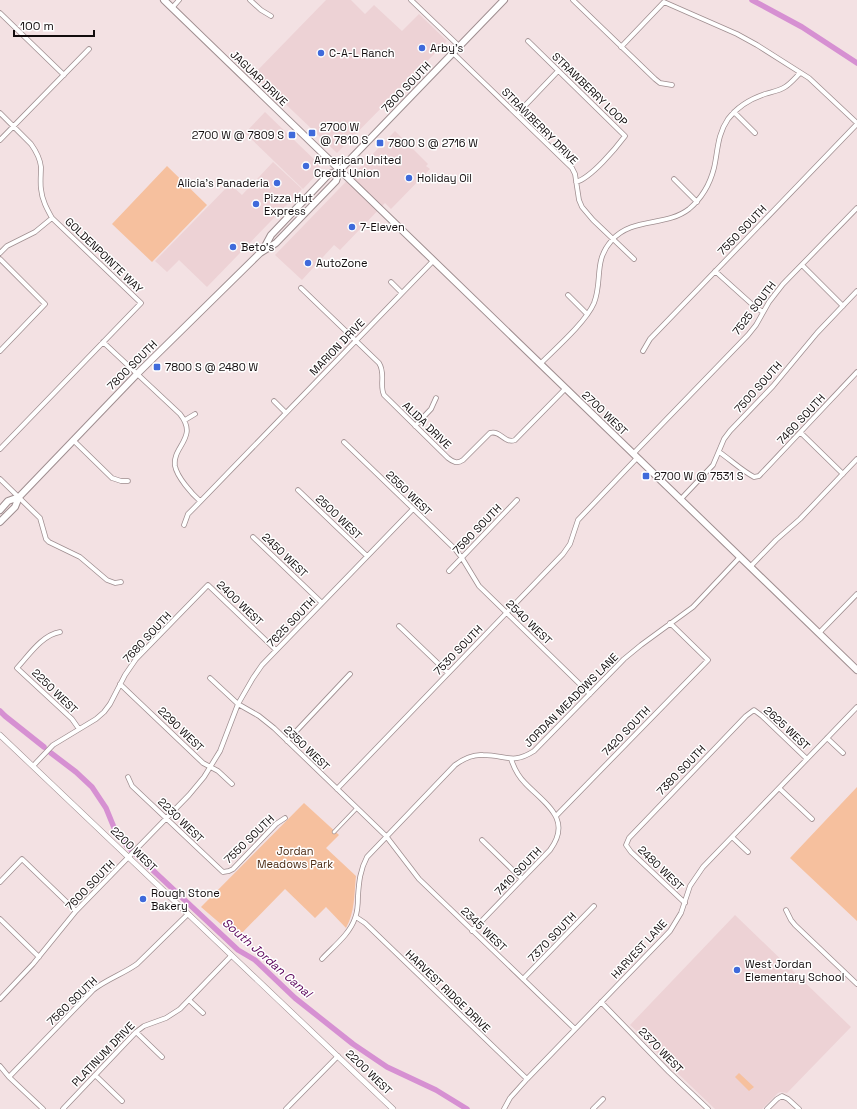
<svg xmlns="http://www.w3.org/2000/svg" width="857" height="1109" font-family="'Space Grotesk',sans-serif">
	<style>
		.built { fill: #edd2d5 }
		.green { fill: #f6c09e }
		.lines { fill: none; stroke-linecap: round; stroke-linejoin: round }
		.canal { stroke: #d690d2; stroke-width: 5.5 }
		.pedestrian-casing { stroke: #9f8e90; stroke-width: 4.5 }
		.minor-casing { stroke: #9f8e90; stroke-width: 5.5 }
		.tertiary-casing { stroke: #9f8e90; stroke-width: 6 }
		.secondary-casing { stroke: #9f8e90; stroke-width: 8 }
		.primary-casing { stroke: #9f8e90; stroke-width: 8 }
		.pedestrian { stroke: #fff; stroke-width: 3 }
		.minor { stroke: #fff; stroke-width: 4 }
		.tertiary { stroke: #fff; stroke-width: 5 }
		.secondary { stroke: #fff; stroke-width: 6 }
		.primary { stroke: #fff; stroke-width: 6 }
		.poi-dot { fill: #3f6adb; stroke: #fff; stroke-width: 1.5 }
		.labels { text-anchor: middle; stroke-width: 3; stroke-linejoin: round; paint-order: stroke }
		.poi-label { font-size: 11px; fill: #120c0d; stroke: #fff; text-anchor: start }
		.street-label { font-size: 11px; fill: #120c0d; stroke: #fff }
		.park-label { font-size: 11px; fill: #4d2c15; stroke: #fff }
		.water-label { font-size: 12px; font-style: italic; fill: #590059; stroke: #fff }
	</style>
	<rect width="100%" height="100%" fill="#f3e1e3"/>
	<path class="built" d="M326,0H351L365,14L374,5L402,31L419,14L447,41L337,153L254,74Z
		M265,112L320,165V171L303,189L245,133Z
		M395,131L428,164L426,166L430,169L391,209L385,203L340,250L334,245L302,280L275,255Z
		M273,162L302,189L207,287L179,260L167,272L155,261L230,184L242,195Z
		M735,915L851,1027L787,1093L781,1092L778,1093L762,1109H715L667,1063L640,1034L630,1025Z"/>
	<path class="green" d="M167,166L207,205L152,262L112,224Z
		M857,787V921L790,858Z
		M304,803L339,835L326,848L356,876C354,895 355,912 346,928L326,907L315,918L285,889L237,938L201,907Z
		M739,1073L754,1087L749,1091L735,1077Z"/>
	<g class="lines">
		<path class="canal" d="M752,0L802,27L857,63
			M0,711L5,716L44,747
			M51,753L76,772L92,787L106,808L115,830L127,846L238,950L255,960L295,998L353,1044L387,1067L436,1090L467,1109"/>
		<defs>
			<path id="pedestrian" d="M334,832L357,808"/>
			<path id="minor" d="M250,0L261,10L271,16
				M411,0L459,46
				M573,0L655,79L660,83L672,85
				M172,8L179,0
				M0,13L64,75
				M528,41L625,136C616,148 591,178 576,182
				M621,47L664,2L737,34L757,45L809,78L857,123
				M453,53L572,168L575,174L579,200L582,207L593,220L634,259
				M734,112L755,133
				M0,113L31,144C36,151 40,158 41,167C41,174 40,182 41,189C42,200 47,209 52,218L141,303L0,449
				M517,114L558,71
				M0,140L89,49
				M674,179L697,202
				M0,253L7,246L35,232L52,218
				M0,259L45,304L0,351
				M802,265L843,306
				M715,271L755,307L763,312
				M391,282L402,293
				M301,288L379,363C386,374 379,385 384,395L448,458C453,462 457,464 463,460L490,433C501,430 504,444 515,440L565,389
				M568,295L587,314
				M103,342L180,414C199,438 172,446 175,466C177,477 192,494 200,501
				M643,351L650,339L857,124
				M540,364C555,349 586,322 594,303C603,280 593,261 612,240C632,217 666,227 689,209C702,198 710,184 714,168C718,151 717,135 728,119C737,107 750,99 765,94C771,92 779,91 785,87C791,83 795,78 800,73
				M274,401L286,413
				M185,420L195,414
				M415,426L431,409L436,398
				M801,433L843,474
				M73,440L112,478L121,481H128
				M344,442L455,549L462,558L479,586L590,694
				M719,452C731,460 741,470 754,477L759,476L857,372
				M633,454L748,335L756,325L769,302L783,284L857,208
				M0,479L40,518L46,539L49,542L80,557L107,580L115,583L121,582
				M298,490L367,556
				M680,500L713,465L724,439L730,431L773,386L817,333L857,291
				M184,525L188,514L195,507L433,261
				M253,537L322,603
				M750,567L776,540L800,519L857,459
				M449,571L517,500
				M399,626L448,673
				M60,632C42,635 29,655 17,668L72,719L79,729
				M819,633L857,594
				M210,678L238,704L259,716L274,728L357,808L386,836L419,879L575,1029
				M120,684L203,763L218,771L232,784
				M827,738L843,753
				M287,741L350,674
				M33,766L53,745L96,719L104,712L110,704L125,675L136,659L208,585L276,650
				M128,777L132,786L223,872L229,871L233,869L276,824L285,818
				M779,788L812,819
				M337,789L563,554L570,544L578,520L637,458
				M556,816L708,660L670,623
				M732,837L748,852
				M482,840L522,879
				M0,882L22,859L76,911
				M685,903L631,852L626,845L629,838L746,716L754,710L762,716L807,759
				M786,910L791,920L795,925L857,984
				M356,917L365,923L527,1079
				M0,919L39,957
				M472,931L550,850C573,819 545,804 525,783C518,776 514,768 511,759
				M322,959C333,947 350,934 355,918C358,911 358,904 358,896C359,882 360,870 367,857L455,765C463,759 472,754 483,755C506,755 512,765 534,751L624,659L641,645L693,607L740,557
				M523,979L594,906
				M0,999L33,964L76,911L189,795L204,777L220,751L238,704L253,678L262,665L413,509
				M189,1000L203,1013
				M601,1002L669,1072L708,1109
				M136,1032L162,1057
				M0,1066L9,1077L43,1109
				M95,1075L122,1101
				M9,1077L93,990C107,979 123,974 137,964L188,914
				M63,1109L136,1032L144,1026L166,1018L180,1009L231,956
				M286,1109L338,1056
				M504,1109L510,1098L527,1079L670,931L681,913L690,886L703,867L857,707
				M593,1109L603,1099
				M767,1109L777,1099L782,1096L788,1099L799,1109"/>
			<path id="tertiary" d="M0,735L393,1109"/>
			<path id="secondary" d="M164,0L857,670"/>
			<path id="primary" d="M263,250L271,235L329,174L339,171L504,0
				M0,510L8,501L19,497L137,374L260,253L276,243L336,181L339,171
				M0,522L15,507L19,497"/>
		</defs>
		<use href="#pedestrian" class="pedestrian-casing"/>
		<use href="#minor" class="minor-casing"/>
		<use href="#tertiary" class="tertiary-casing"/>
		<use href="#secondary" class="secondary-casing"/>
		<use href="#primary" class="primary-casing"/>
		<use href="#pedestrian" class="pedestrian"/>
		<use href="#minor" class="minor"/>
		<use href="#tertiary" class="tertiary"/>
		<use href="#secondary" class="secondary"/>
		<use href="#primary" class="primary"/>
	</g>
	<g class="poi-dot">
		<circle cx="422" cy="48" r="4"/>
		<circle cx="321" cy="53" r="4"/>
		<rect x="308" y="129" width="8" height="8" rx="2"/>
		<rect x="288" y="131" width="8" height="8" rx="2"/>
		<rect x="376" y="139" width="8" height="8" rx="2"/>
		<circle cx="306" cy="166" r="4"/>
		<circle cx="409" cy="178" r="4"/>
		<circle cx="277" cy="183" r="4"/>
		<circle cx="256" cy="204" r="4"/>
		<circle cx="352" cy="227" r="4"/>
		<circle cx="233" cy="247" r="4"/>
		<circle cx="308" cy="263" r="4"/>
		<rect x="153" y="363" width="8" height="8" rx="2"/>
		<rect x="642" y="472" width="8" height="8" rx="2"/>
		<circle cx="143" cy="899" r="4"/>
		<circle cx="737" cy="970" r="4"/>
	</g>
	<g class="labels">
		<g class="poi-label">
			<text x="430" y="52">Arby's</text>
			<text x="329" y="57">C-A-L Ranch</text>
			<text x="320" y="131">2700 W<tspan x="320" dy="13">@ 7810 S</tspan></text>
			<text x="284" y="139" text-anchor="end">2700 W @ 7809 S</text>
			<text x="388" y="147">7800 S @ 2716 W</text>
			<text x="314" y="164">American United<tspan x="314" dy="13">Credit Union</tspan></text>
			<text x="417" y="182">Holiday Oil</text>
			<text x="269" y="187" text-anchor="end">Alicia's Panaderia</text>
			<text x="264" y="202">Pizza Hut<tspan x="264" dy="13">Express</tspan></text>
			<text x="360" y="231">7-Eleven</text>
			<text x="241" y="251">Beto's</text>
			<text x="316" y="267">AutoZone</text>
			<text x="165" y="371">7800 S @ 2480 W</text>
			<text x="654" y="480">2700 W @ 7531 S</text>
			<text x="151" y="897">Rough Stone<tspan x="151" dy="13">Bakery</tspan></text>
			<text x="745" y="968">West Jordan<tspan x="745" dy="13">Elementary School</tspan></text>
		</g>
		<g class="street-label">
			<text transform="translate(259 78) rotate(44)" y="4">JAGUAR DRIVE</text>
			<text transform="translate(406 87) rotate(-46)" y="4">7800 SOUTH</text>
			<text transform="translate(590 89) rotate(44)" y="4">STRAWBERRY LOOP</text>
			<text transform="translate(540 126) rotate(45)" y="4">STRAWBERRY DRIVE</text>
			<text transform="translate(742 230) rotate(-46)" y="4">7550 SOUTH</text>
			<text transform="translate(104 255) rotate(44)" y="4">GOLDENPOINTE WAY</text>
			<text transform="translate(754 308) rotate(-53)" y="4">7525 SOUTH</text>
			<text transform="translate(337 347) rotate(-46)" y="4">MARION DRIVE</text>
			<text transform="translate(132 365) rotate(-45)" y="4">7800 SOUTH</text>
			<text transform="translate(758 387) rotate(-48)" y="4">7500 SOUTH</text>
			<text transform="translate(605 413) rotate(44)" y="4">2700 WEST</text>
			<text transform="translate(801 419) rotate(-47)" y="4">7460 SOUTH</text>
			<text transform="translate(427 425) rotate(44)" y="4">ALIDA DRIVE</text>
			<text transform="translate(409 493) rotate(44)" y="4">2550 WEST</text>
			<text transform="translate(339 517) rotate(44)" y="4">2500 WEST</text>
			<text transform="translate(477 529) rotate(-46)" y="4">7590 SOUTH</text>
			<text transform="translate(285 555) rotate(44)" y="4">2450 WEST</text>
			<text transform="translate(240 603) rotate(44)" y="4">2400 WEST</text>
			<text transform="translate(291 622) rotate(-46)" y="4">7625 SOUTH</text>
			<text transform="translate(529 622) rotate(44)" y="4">2540 WEST</text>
			<text transform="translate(147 637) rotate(-47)" y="4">7680 SOUTH</text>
			<text transform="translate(458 650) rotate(-46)" y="4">7530 SOUTH</text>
			<text transform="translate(55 691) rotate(44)" y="4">2250 WEST</text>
			<text transform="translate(571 700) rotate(-45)" y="4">JORDAN MEADOWS LANE</text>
			<text transform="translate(787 728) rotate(43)" y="4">2625 WEST</text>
			<text transform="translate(181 729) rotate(44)" y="4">2290 WEST</text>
			<text transform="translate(626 731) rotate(-46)" y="4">7420 SOUTH</text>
			<text transform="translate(307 748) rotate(44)" y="4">2350 WEST</text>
			<text transform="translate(681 770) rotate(-46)" y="4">7380 SOUTH</text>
			<text transform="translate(181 820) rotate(44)" y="4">2230 WEST</text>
			<text transform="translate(249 839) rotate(-44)" y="4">7550 SOUTH</text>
			<text transform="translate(134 849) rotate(44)" y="4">2200 WEST</text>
			<text transform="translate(661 868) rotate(44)" y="4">2480 WEST</text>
			<text transform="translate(518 871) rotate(-46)" y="4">7410 SOUTH</text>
			<text transform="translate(90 885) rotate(-46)" y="4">7600 SOUTH</text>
			<text transform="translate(484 929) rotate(44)" y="4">2345 WEST</text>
			<text transform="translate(552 937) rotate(-46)" y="4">7370 SOUTH</text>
			<text transform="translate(639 949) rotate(-47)" y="4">HARVEST LANE</text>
			<text transform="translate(448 991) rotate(44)" y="4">HARVEST RIDGE DRIVE</text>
			<text transform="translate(72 1001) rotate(-44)" y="4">7560 SOUTH</text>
			<text transform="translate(661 1050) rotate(46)" y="4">2370 WEST</text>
			<text transform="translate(103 1054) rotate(-46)" y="4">PLATINUM DRIVE</text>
			<text transform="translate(369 1072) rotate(44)" y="4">2200 WEST</text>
		</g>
		<g class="park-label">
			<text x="295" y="855">Jordan<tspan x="295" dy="13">Meadows Park</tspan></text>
		</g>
		<g class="water-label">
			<text transform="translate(267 958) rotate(41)" y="4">South Jordan Canal</text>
		</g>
	</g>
	<path d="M14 30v6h80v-6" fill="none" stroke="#120c0d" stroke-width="2"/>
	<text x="20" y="30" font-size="12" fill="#120c0d" stroke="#ffffff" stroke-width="3" paint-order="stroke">100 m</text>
</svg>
